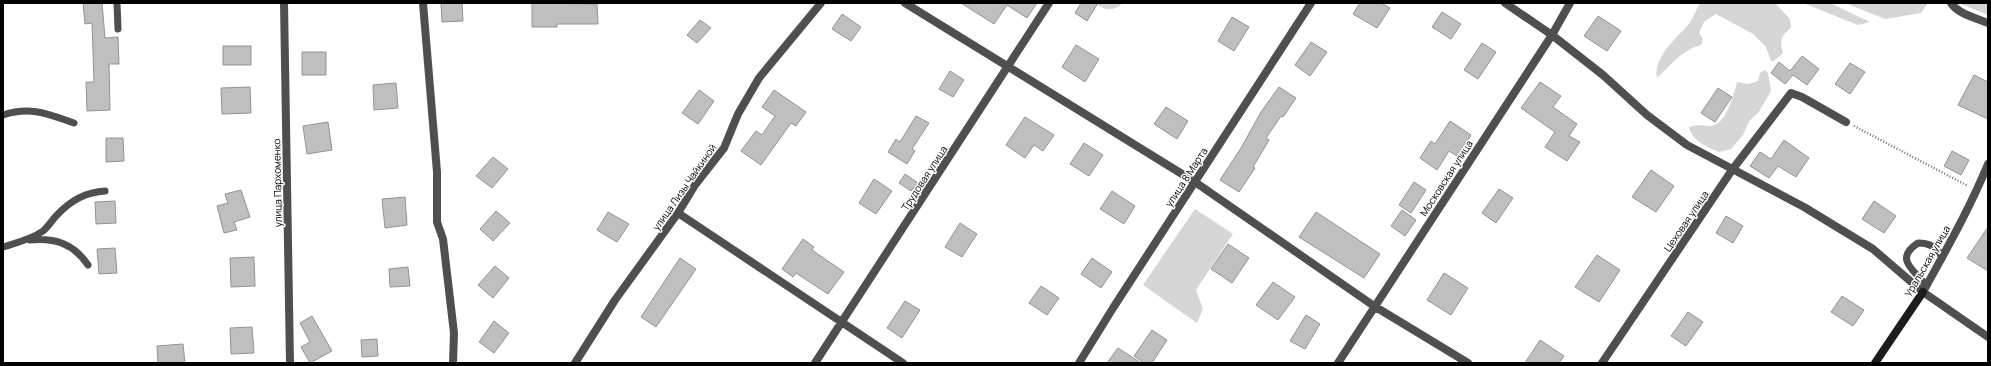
<svg xmlns="http://www.w3.org/2000/svg" width="1991" height="366" font-family="Manrope,sans-serif">
	<style>
		.green { fill: #d6d6d6 }
		.building { fill: #bfbfbf; stroke: #939393 }
		.lines { fill: none; stroke-linecap: round; stroke-linejoin: round }
		.path { stroke: #717171; stroke-width: 2.5; stroke-dasharray: 1 2; stroke-linecap: butt }
		.lane { stroke: #4f4f4f; stroke-width: 7 }
		.street { stroke: #4f4f4f; stroke-width: 8 }
		.secondary { stroke: #1c1c1c; stroke-width: 8 }
		.labels { text-anchor: middle; stroke-width: 3; stroke-linejoin: round; paint-order: stroke }
		.street-label { font-size: 10px; fill: #000; stroke: #fff }
	</style>
	<rect width="100%" height="100%" fill="#fff"/>
	<path class="green" d="M1096,3H1120L1121,5C1113,11 1103,11 1096,3Z
		M1700,3H1775L1790,19L1791,28C1780,36 1780,41 1783,53L1774,61H1771L1766,47L1753,34L1716,14L1704,22L1699,33L1703,39L1701,45C1682,50 1671,65 1657,78C1653,57 1676,39 1688,25C1693,19 1696,10 1700,3Z
		M1803,3H1830L1870,22L1858,25Z
		M1845,3H1928L1921,13L1885,19Z
		M1960,3H1988V15L1961,4Z
		M1765,70L1768,73L1771,91L1758,113L1749,121L1743,135L1731,149L1719,152C1706,146 1693,142 1689,127C1701,124 1701,126 1711,126C1726,125 1734,94 1737,82L1748,84L1758,81L1760,73Z
		M1195,209L1233,234L1196,290L1203,309L1197,323L1143,285Z"/>
	<path class="building" d="M83,3H102L105,38L118,37L119,64H109L110,110L87,111L86,82H94L92,23L85,24Z
		M441,3H462L463,21L442,22Z
		M532,3L597,4L598,24H557V27H532Z
		M961,3H1037L1027,18L1007,5L994,24Z
		M1081,3H1098L1087,21L1075,13Z
		M1360,3H1381L1390,8L1377,28L1353,14Z
		M1442,12L1461,24L1451,39L1432,27Z
		M842,14L861,27L851,41L832,29Z
		M1598,16L1621,31L1607,51L1584,36Z
		M1232,17L1249,27L1234,51L1218,41Z
		M700,20L711,28L697,43L687,35Z
		M1311,42L1327,52L1310,76L1295,65Z
		M1482,43L1496,52L1478,79L1464,70Z
		M1076,45L1099,59L1085,82L1062,67Z
		M223,46H251V65H223Z
		M302,52H326V75H302Z
		M1802,56L1819,69L1807,85L1793,75L1785,84L1771,73L1779,62L1790,71Z
		M1850,63L1865,72L1850,94L1835,84Z
		M950,71L964,80L953,97L939,89Z
		M1974,75L1988,82V119L1958,105Z
		M1540,82L1561,96L1553,107L1577,124L1569,136L1580,142L1567,161L1545,147L1555,132L1521,108Z
		M396,83L398,108L374,110L373,85Z
		M250,87L251,113L222,114L221,88Z
		M1279,87L1296,98L1283,117L1281,116L1266,138L1269,140L1253,167L1255,168L1239,192L1220,180L1241,148L1261,112Z
		M1718,88L1732,97L1715,122L1701,113Z
		M699,90L714,101L698,124L682,113Z
		M774,90L806,112L796,126L791,123L761,165L741,151L756,131L762,135L775,116L762,107Z
		M1166,107L1188,121L1177,139L1154,124Z
		M916,116L929,123L912,149L915,151L907,164L888,152L896,139L900,142Z
		M1025,117L1054,135L1043,151L1034,145L1025,158L1006,145Z
		M1450,121L1471,135L1457,156L1449,151L1437,170L1420,158L1431,141L1435,144Z
		M328,122L332,150L307,154L303,126Z
		M106,138H123L124,161L106,162Z
		M1784,140L1809,158L1796,177L1778,166L1769,178L1750,166L1760,152L1771,159Z
		M1084,143L1103,155L1089,176L1070,164Z
		M1952,151L1969,160L1961,175L1944,166Z
		M493,157L508,169L492,188L476,176Z
		M1651,170L1674,186L1656,212L1632,197Z
		M905,174L918,183L911,191L899,183Z
		M874,179L892,191L876,214L859,203Z
		M1414,182L1426,190L1411,213L1399,205Z
		M1499,189L1513,198L1496,223L1482,213Z
		M241,190L250,217L234,222L237,230L224,233L217,206L228,203L225,194Z
		M1112,191L1135,206L1124,224L1100,209Z
		M405,197L407,225L385,228L382,199Z
		M115,201L116,223L96,224L95,202Z
		M1874,201L1896,216L1884,233L1862,219Z
		M1402,210L1416,220L1405,236L1391,226Z
		M496,211L510,223L493,241L480,229Z
		M608,212L629,224L617,242L597,230Z
		M1316,212L1380,254L1364,278L1299,237Z
		M1726,216L1743,226L1733,243L1716,233Z
		M960,223L977,234L962,257L945,247Z
		M1988,227V271L1967,258Z
		M803,239L814,247L812,250L844,272L828,294L796,273L793,277L782,269Z
		M1228,244L1249,258L1232,283L1211,269Z
		M115,248L117,273L99,274L97,249Z
		M1597,255L1620,270L1599,302L1575,287Z
		M254,257L255,286L231,287L230,258Z
		M680,258L696,269L656,327L641,317Z
		M1092,258L1112,272L1101,288L1081,274Z
		M495,266L509,278L493,298L478,285Z
		M408,267L410,286L390,287L389,269Z
		M1444,273L1468,288L1451,315L1427,300Z
		M1273,282L1295,297L1278,320L1256,305Z
		M1041,286L1059,298L1047,315L1029,303Z
		M1842,296L1864,310L1853,326L1831,312Z
		M905,301L920,310L902,338L887,328Z
		M1688,312L1703,322L1686,346L1671,336Z
		M1306,315L1320,324L1305,349L1290,341Z
		M312,316L332,351L310,363L301,347L310,342L300,323Z
		M494,321L509,333L494,353L479,342Z
		M252,327L254,353L231,354L230,328Z
		M1152,330L1167,340L1152,363H1144L1134,356Z
		M377,339L378,356L362,357L361,340Z
		M1540,340L1564,356L1559,363H1525Z
		M183,344L185,363H158L157,346Z
		M1118,348L1141,363H1107Z"/>
	<g class="lines">
		<path class="path" d="M1854,126L1968,186"/>
		<path class="lane" d="M117,3L118,29
			M3,115C31,106 48,114 74,123
			M30,240C55,238 73,243 88,265
			M3,247C16,243 32,239 43,231C48,227 52,220 57,215C70,201 86,192 105,191
			M1923,291L1925,284C1913,269 1894,259 1918,243C1929,243 1938,247 1942,258"/>
		<path class="street" d="M284,3L290,363
			M423,3L437,172V222L443,239L454,333L453,363
			M905,3L1195,182L1374,306L1468,363
			M1505,3L1552,35L1603,75L1647,115L1687,145L1804,207L1873,249L1923,292L1988,337
			M1951,3C1958,14 1976,18 1988,23
			M678,213L903,363
			M1923,292C1946,250 1970,208 1988,164
			M575,363L615,300L678,213L695,185L724,148L738,114L759,78L821,3
			M815,363L1049,3
			M1079,363L1113,308L1311,3
			M1338,363L1552,35L1570,3
			M1602,363L1732,170L1791,93L1802,97L1846,122"/>
		<path class="secondary" d="M1875,363L1923,292"/>
	</g>
	<g class="labels">
		<g class="street-label">
			<text transform="translate(1186 177) rotate(-57)" y="4">улица 8 Марта</text>
			<text transform="translate(924 178) rotate(-57)" y="4">Трудовая улица</text>
			<text transform="translate(1446 178) rotate(-57)" y="4">Московская улица</text>
			<text transform="translate(277 183) rotate(-91)" y="4">улица Пархоменко</text>
			<text transform="translate(684 187) rotate(-55)" y="4">улица Лизы Чайкиной</text>
			<text transform="translate(1686 221) rotate(-56)" y="4">Цеховая улица</text>
			<text transform="translate(1927 261) rotate(-60)" y="4">Уральская улица</text>
		</g>
	</g>
	<rect width="1991" height="366" fill="none" stroke="#000000" stroke-width="8"/>
</svg>
